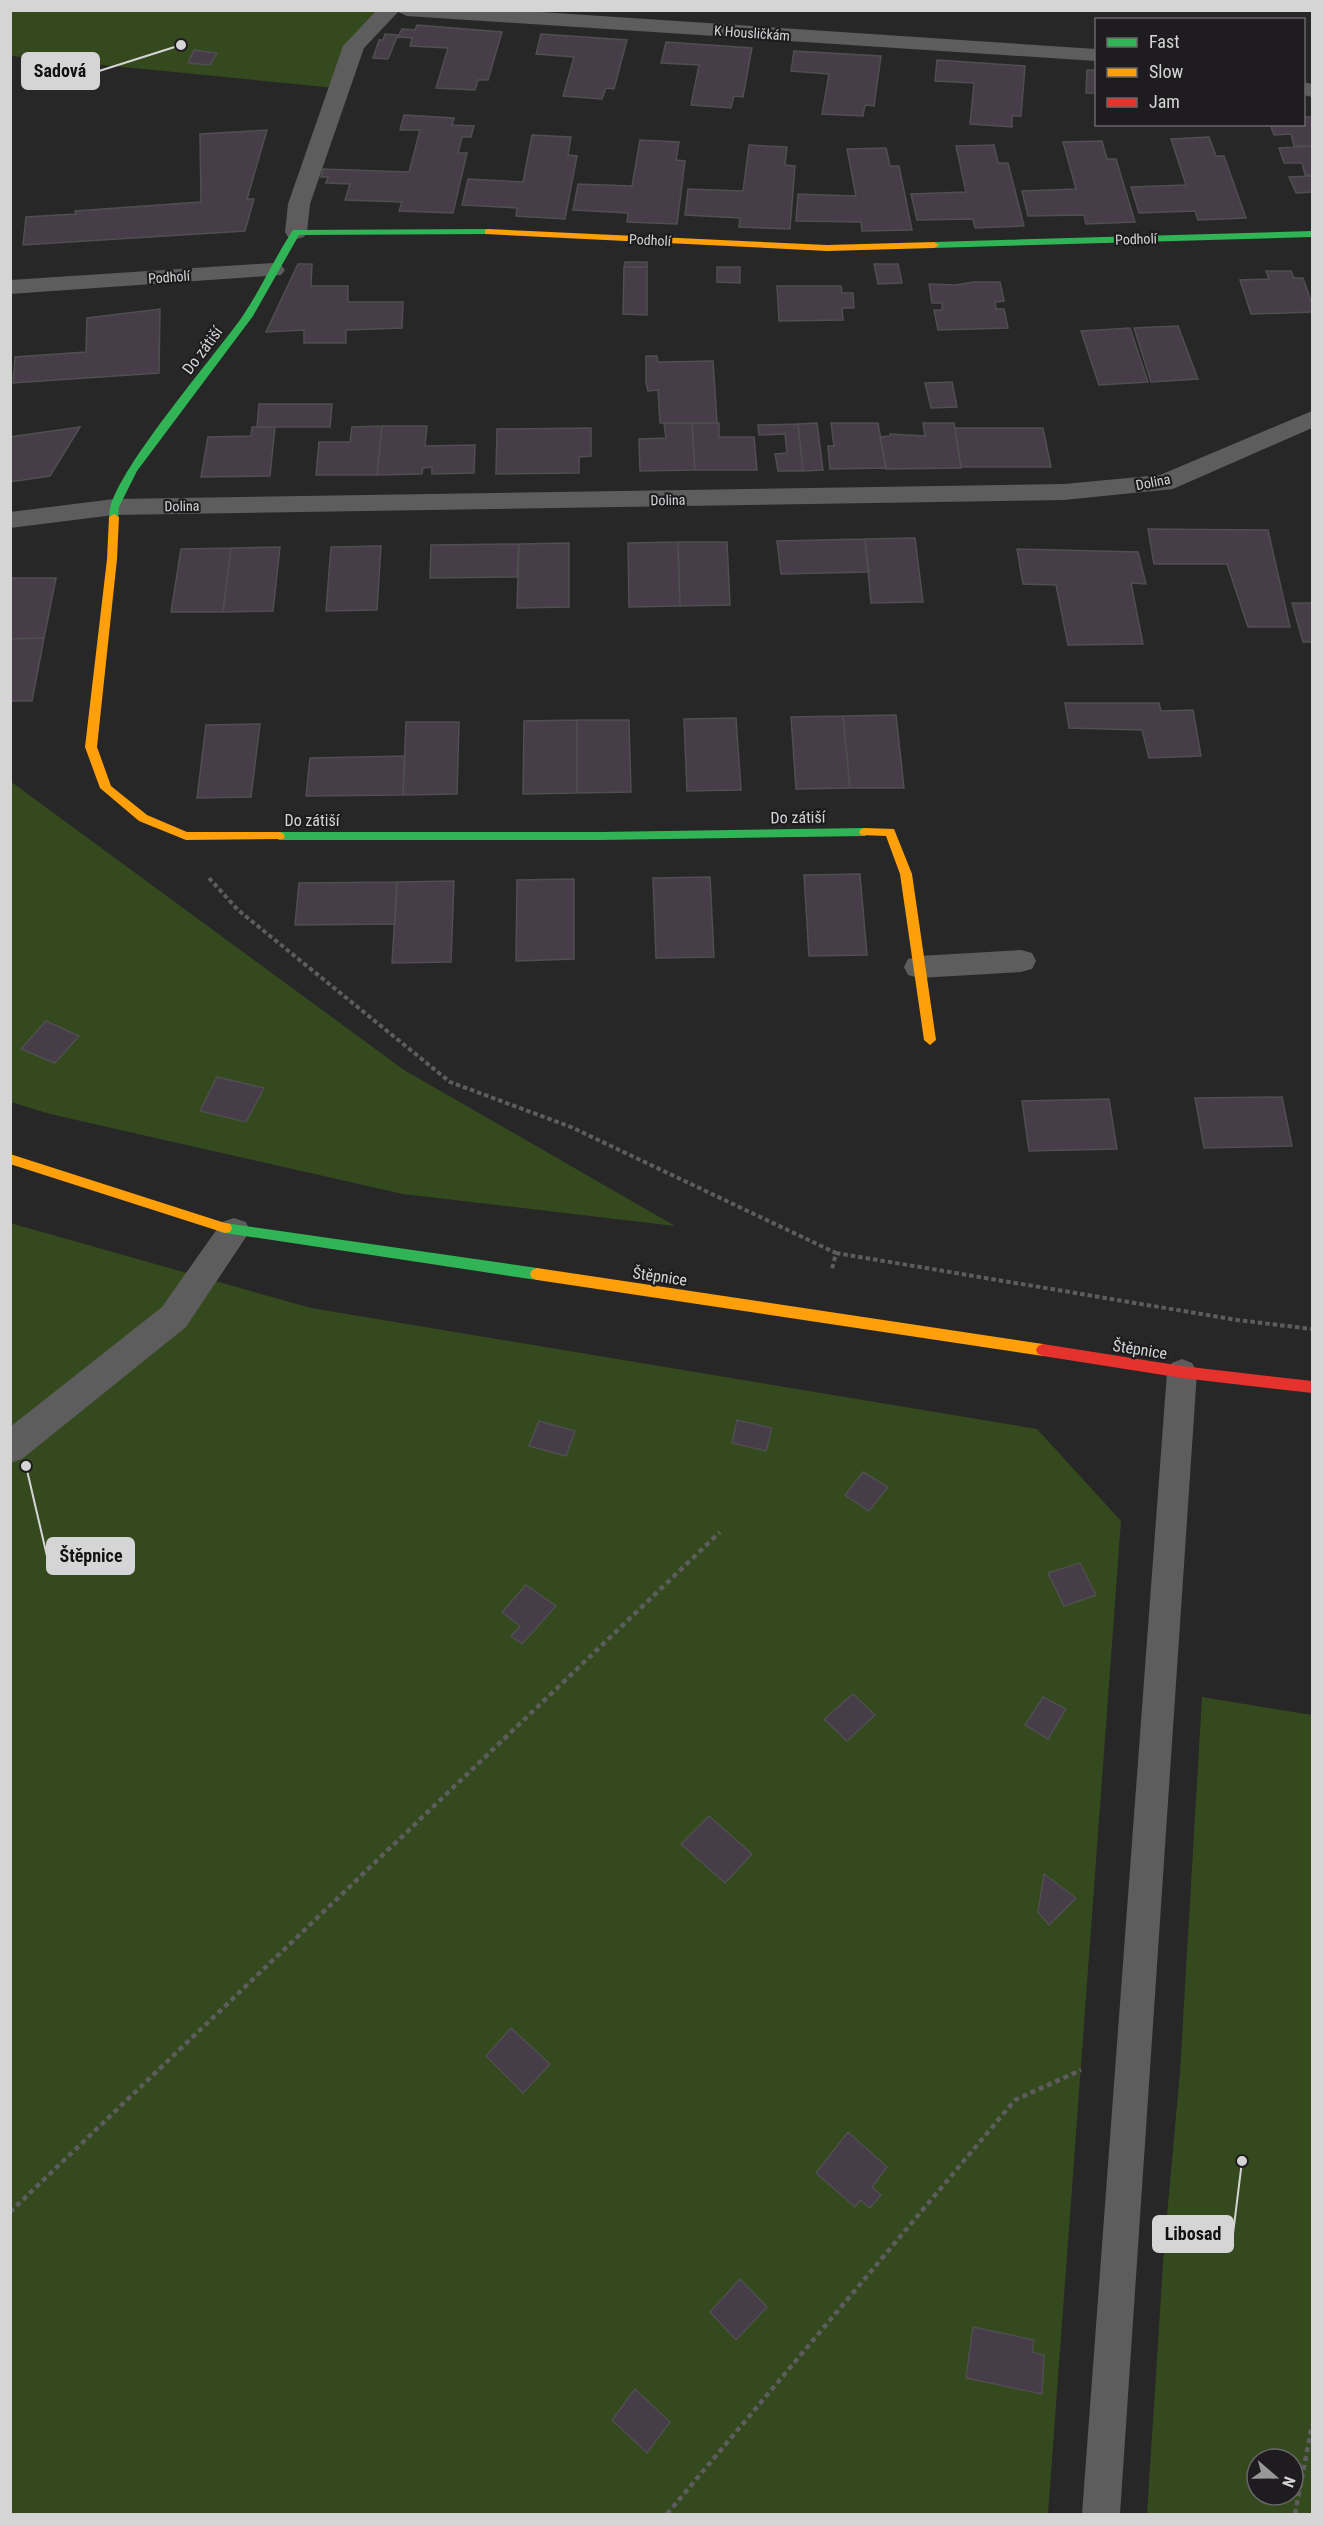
<svg xmlns="http://www.w3.org/2000/svg" width="1323" height="2525" font-family="'Roboto Condensed',sans-serif">
	<style>
		.green { fill: #344a1e; fill-rule: evenodd }
		.building { fill: #463d49; stroke: #4f4f4f; stroke-width: 1.5 }
		.lines { fill: none; stroke-linecap: round; stroke-linejoin: round }
		.path-far1 { stroke: #5d5d5d; stroke-width: 4; stroke-dasharray: 4.5 3; stroke-linecap: butt }
		.path { stroke: #5d5d5d; stroke-width: 4.5; stroke-dasharray: 5 4; stroke-linecap: butt }
		.lane { fill: #5d5d5d; fill-rule: evenodd }
		.street { fill: #5d5d5d; fill-rule: evenodd }
		.fast { fill: #30b455; fill-rule: evenodd }
		.slow { fill: #ff9f0a; fill-rule: evenodd }
		.jam { fill: #e5322d; fill-rule: evenodd }
		.labels { text-anchor: middle; stroke-width: 4.5; stroke-linejoin: round; paint-order: stroke }
		.far-street-label { font-size: 14px; fill: #d6d5d6; stroke: #1e1c1f }
		.street-label { font-size: 16px; fill: #d6d5d6; stroke: #1e1c1f }
		.leader { fill: none; stroke: #d6d5d6; stroke-width: 2 }
		.callout-dot { fill: #d6d5d6; stroke: #1e1c1f; stroke-width: 2 }
		.callout { fill: #d6d5d6; stroke: #d6d5d6; stroke-width: 2 }
		.callout-label { font-size: 18px; text-anchor: middle; font-weight: bold; fill: #111 }
	</style>
	<rect width="100%" height="100%" fill="#272727"/>
	<path class="green" d="M10,11H383L336,88L11,56Z
		M10,781L404,1070L675,1226L403,1194L50,1114L11,1102Z
		M10,1223L311,1308L1037,1429L1121,1521L1048,2514H11Z
		M1202,1697L1312,1715V2514H1147L1164,2249L1180,2072ZM1257,2459H1293V2495H1257Z"/>
	<path class="building" d="M417,25L502,32L488,80H478L475,90L436,88L448,48L410,46L412,38L397,37L388,59L373,58L379,40H383L385,34L399,35L402,29L415,30Z
		M541,34L627,40L614,89L606,88L602,99L563,96L574,57L536,54Z
		M666,42L752,48L743,97L734,96L731,108L691,105L699,65L661,63Z
		M194,50L217,53L210,65L188,63Z
		M794,51L881,56L874,106L865,105L863,116L822,114L829,74L791,71Z
		M937,60L1025,66L1021,116H1012V127L970,124L974,83L935,81Z
		M1087,70H1096V93H1086Z
		M404,115L454,118L452,125L474,126L471,137H462L458,153H467L453,213L399,211L402,202L345,200L350,184L326,183L328,177H321L323,169L409,172L420,130H400Z
		M1304,117H1312V146H1294L1291,134L1274,135L1270,124H1304Z
		M267,130L247,199H254L245,231L23,245L26,217L76,214L75,211L201,202L200,134Z
		M532,135L571,137L568,155L577,156L565,219L516,216L517,208L462,205L468,179L523,182Z
		M1209,137L1216,156H1224L1246,218L1198,220L1195,211L1139,213L1131,187L1186,185L1171,139Z
		M640,140L679,142L676,160L685,161L677,224L627,222L628,213L573,210L578,184L632,186Z
		M1102,141L1107,159H1116L1135,222L1086,224L1084,215L1028,216L1022,191L1076,189L1063,142Z
		M749,145L787,147L785,165L795,166L790,229L739,227L740,218L685,215L688,189L743,191Z
		M994,145L998,163H1008L1024,226L975,228L973,219L917,220L911,194L966,192L956,146Z
		M1312,146V175H1305L1302,163H1284L1279,148Z
		M886,148L890,166H899L912,230L862,231L861,222L796,221L798,194L856,196L847,149Z
		M1312,176V192L1296,193L1289,177Z
		M625,262H647V267H624Z
		M298,264H312L311,286H348V302H403L402,328L346,330V343H304V330L266,332Z
		M874,264H898L902,283L878,284Z
		M624,267H647V315L623,314Z
		M717,267H740V283L717,282Z
		M1266,271H1291L1294,278H1303L1312,304V312L1251,314L1240,280L1269,279Z
		M973,282H1000L1004,301L995,302L996,309H1004L1008,328L938,330L934,310H942V303H932L929,284L956,285Z
		M777,286H841L842,293H853L854,308H842L843,320L779,321Z
		M160,309L159,373L13,383L15,357L86,352L87,318Z
		M1178,326L1198,379L1151,382L1134,328Z
		M1130,328L1148,382L1099,385L1081,331Z
		M646,356H657L658,362L713,361L717,423H660L658,390L648,391L646,383Z
		M952,382L957,407L931,408L925,383Z
		M259,404H332L330,427H257Z
		M664,423H692L695,470L640,471L639,439L666,438Z
		M692,423H719V437H754L757,470H695Z
		M817,423L823,470L803,471L798,424Z
		M831,423H878L886,468L830,469L828,446H834Z
		M923,423H954L961,468L886,469L880,437L890,436V434L925,436Z
		M798,424L803,471H778L775,454L787,453L785,434L759,435L758,425Z
		M382,426L377,475H316L319,442H350L352,427Z
		M382,426H427L425,446L475,445L474,473L432,474V467L423,468L422,474L377,475Z
		M80,427L50,476L10,482V437Z
		M252,427H275L270,476L201,477L208,437L251,436Z
		M591,428V456L579,457V473L496,474L497,429Z
		M955,428H1043L1051,467H961Z
		M1148,529L1268,530L1290,627H1248L1227,564H1154Z
		M915,538L923,602L871,603L865,539Z
		M865,539L869,572L781,574L777,541Z
		M678,542L680,606L629,607L628,543Z
		M678,542H727L730,605L680,606Z
		M569,543V607L517,608L519,544Z
		M519,544L517,577L430,578L431,545Z
		M381,546L377,610L326,611L331,547Z
		M280,547L273,611L223,612L231,548Z
		M231,548L223,612H171L181,549Z
		M1017,549L1138,552L1146,584L1131,583L1143,644L1068,645L1056,585L1023,584Z
		M10,578H56L44,638L10,639Z
		M1292,603H1312V642H1303Z
		M44,638L32,701H10V639Z
		M1065,703H1159L1161,711L1193,710L1201,756L1149,758L1142,730L1069,728Z
		M896,715L904,788H850L843,716Z
		M843,716L850,788L796,789L791,717Z
		M736,718L741,790L687,791L684,719Z
		M577,720V793L523,794L524,721Z
		M577,720H629L631,792L577,793Z
		M406,722H459L457,794L403,795Z
		M260,724L251,797L197,798L206,725Z
		M405,756L403,795L306,796L310,758Z
		M860,874L867,955L809,956L804,875Z
		M710,877L714,957L656,958L653,878Z
		M574,879V959L516,961L517,880Z
		M454,881L451,962L392,963L397,882Z
		M397,882L395,924L295,925L299,883Z
		M46,1021L79,1036L55,1063L21,1049Z
		M217,1077L264,1088L246,1122L200,1111Z
		M1282,1097L1292,1146L1204,1148L1195,1098Z
		M1109,1099L1117,1149L1029,1151L1022,1101Z
		M737,1420L772,1428L766,1451L732,1443Z
		M539,1421L575,1431L566,1456L529,1446Z
		M863,1472L888,1487L869,1511L845,1495Z
		M1080,1563L1096,1595L1064,1606L1048,1573Z
		M526,1585L556,1606L522,1644L511,1636L520,1626L502,1612Z
		M853,1694L875,1715L847,1741L824,1719Z
		M1043,1697L1066,1709L1048,1739L1025,1725Z
		M709,1816L752,1854L725,1883L681,1844Z
		M1044,1874L1076,1898L1049,1925L1038,1912Z
		M511,2028L550,2064L523,2093L486,2056Z
		M848,2132L887,2167L872,2187L881,2195L870,2208L860,2200L855,2207L816,2173Z
		M740,2279L767,2307L736,2340L710,2312Z
		M973,2327L1034,2340L1032,2352L1044,2355L1042,2394L966,2378Z
		M635,2389L670,2422L647,2453L612,2420Z"/>
	<g class="lines">
		<path class="path-far1" d="M209,878L238,910L450,1082L571,1127L836,1253L832,1269
			M836,1253L1237,1320L1312,1329"/>
		<path class="path" d="M10,2212L720,1532
			M667,2514L1015,2100L1081,2070
			M1295,2514L1312,2425"/>
		<path class="lane" d="M1182,1359L1192,1363L1197,1372L1120,2514H1082L1167,1372L1172,1363Z"/>
		<path class="street" d="M377,10H511L1096,49V61L407,16L398,12L364,48L310,204L307,232L304,237L296,239L288,237L285,232L288,204L343,46Z
			M1304,82L1312,84V97L1304,95Z
			M273,263L281,265L285,270L281,275L10,294V280Z
			M1312,411V428L1173,489L1064,500L114,515L10,528V512L114,499L1064,484L1160,475Z
			M1021,950L1032,953L1036,961L1032,969L1021,972L919,978L908,975L904,967L908,959L919,956Z
			M234,1218L246,1222L250,1231L186,1327L22,1459L10,1463V1427L162,1307L222,1222Z"/>
		<path class="fast" d="M488,229L491,230V234L299,235L253,316L137,471L119,507L118,519H110C99,488 222,348 244,314C262,287 275,257 293,230Z
			M1312,231V237L934,248L929,245L934,242Z
			M865,828L871,832L865,836L601,840H279L273,836L279,832H601Z
			M225,1223L537,1268L542,1270L544,1274L542,1278L537,1280L225,1233L220,1232L218,1228L220,1224Z"/>
		<path class="slow" d="M488,229L827,245L934,242L939,245L934,248L827,251L485,234V230Z
			M114,514L119,517L117,559L97,747L111,786L147,815L187,832H279L283,833L285,836L283,839L186,840L139,821L100,788L85,747L107,559L109,517Z
			M865,828L894,829L912,874L936,1040L930,1045L924,1040L900,874L886,836L861,835L859,832L861,829Z
			M10,1154L225,1223L230,1224L232,1228L230,1232L225,1233L10,1164Z
			M537,1268L1043,1344L1048,1346L1050,1350L1048,1354L1043,1356L537,1280L532,1278L530,1274L532,1270Z"/>
		<path class="jam" d="M1043,1344L1182,1366L1312,1381V1393L1182,1378L1043,1356L1038,1354L1036,1350L1038,1346Z"/>
	</g>
	<g class="labels">
		<g class="far-street-label">
			<text transform="translate(752 33) rotate(4)" y="5">K Housličkám</text>
			<text transform="translate(1136 239) rotate(-2)" y="5">Podholí</text>
			<text transform="translate(650 240) rotate(3)" y="5">Podholí</text>
			<text transform="translate(169 277) rotate(-4)" y="5">Podholí</text>
			<text transform="translate(1153 482) rotate(-11)" y="5">Dolina</text>
			<text transform="translate(668 500) rotate(-1)" y="5">Dolina</text>
			<text transform="translate(182 506) rotate(-1)" y="5">Dolina</text>
		</g>
		<g class="street-label">
			<text transform="translate(202 350) rotate(-53)" y="6">Do zátiší</text>
			<text transform="translate(798 817) rotate(-1)" y="6">Do zátiší</text>
			<text x="312" y="826">Do zátiší</text>
			<text transform="translate(660 1276) rotate(8)" y="6">Štěpnice</text>
			<text transform="translate(1140 1349) rotate(9)" y="6">Štěpnice</text>
		</g>
	</g>
	<path class="leader" d="M181 45L99 71M26 1466L47 1556M1242 2161L1233 2234"/>
	<g class="callout-dot">
		<circle cx="181" cy="45" r="6"/>
		<circle cx="26" cy="1466" r="6"/>
		<circle cx="1242" cy="2161" r="6"/>
	</g>
	<g class="callout">
		<rect x="22" y="53" width="77" height="36" rx="6"/>
		<rect x="47" y="1538" width="87" height="36" rx="6"/>
		<rect x="1153" y="2216" width="80" height="36" rx="6"/>
	</g>
	<g class="callout-label">
		<text x="60" y="77">Sadová</text>
		<text x="91" y="1562">Štěpnice</text>
		<text x="1193" y="2240">Libosad</text>
	</g>
	<rect width="1323" height="2525" fill="none" stroke="#d6d5d6" stroke-width="24"/>
	<rect x="1095" y="18" width="210" height="108" fill="#1e1c1f" stroke="#686668" stroke-width="1.5"/>
	<rect x="1107" y="38" width="30" height="9" fill="#30b455" stroke="#686668" stroke-width="1.5"/>
	<text x="1149" y="48" font-size="18" fill="#d6d5d6">Fast</text>
	<rect x="1107" y="68" width="30" height="9" fill="#ff9f0a" stroke="#686668" stroke-width="1.5"/>
	<text x="1149" y="78" font-size="18" fill="#d6d5d6">Slow</text>
	<rect x="1107" y="98" width="30" height="9" fill="#e5322d" stroke="#686668" stroke-width="1.5"/>
	<text x="1149" y="108" font-size="18" fill="#d6d5d6">Jam</text>
	<g transform="translate(1275 2477) rotate(110)"><circle r="28" fill="#1e1c1f" stroke="#686668" stroke-width="1.5"/>
	<path d="M0-4.5L10 22L0 15L-10 22Z" fill="#999899"/>
	<text y="-9" font-size="16" font-weight="bold" text-anchor="middle" fill="#d6d5d6">N</text>
	</g>
</svg>
